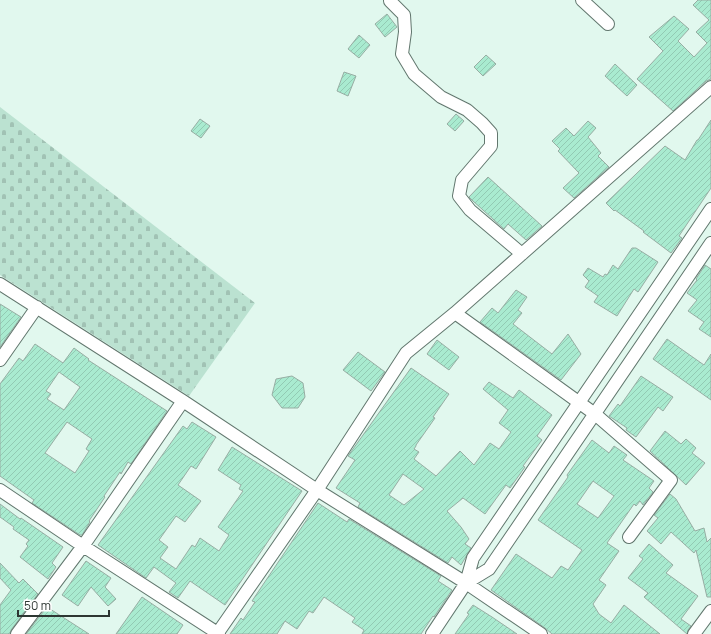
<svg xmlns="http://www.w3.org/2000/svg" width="711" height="634" font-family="Manrope,sans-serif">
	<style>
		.cemetery { fill: url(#cemetery-stones) }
		.building { fill: url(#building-hatch); stroke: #97ada3; fill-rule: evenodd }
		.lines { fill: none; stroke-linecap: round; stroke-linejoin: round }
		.minor-casing { stroke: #62776e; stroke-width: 14 }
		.minor { stroke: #fff; stroke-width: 12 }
	</style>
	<defs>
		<pattern id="cemetery-stones" width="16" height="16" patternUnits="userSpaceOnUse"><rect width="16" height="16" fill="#bbe2d1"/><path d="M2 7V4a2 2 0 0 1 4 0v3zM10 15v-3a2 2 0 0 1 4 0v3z" fill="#a1c2b4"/></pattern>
		<pattern id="building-hatch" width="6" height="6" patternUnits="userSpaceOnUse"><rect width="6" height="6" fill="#a9ebd0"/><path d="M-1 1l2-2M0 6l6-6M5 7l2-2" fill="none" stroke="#92cab3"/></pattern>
	</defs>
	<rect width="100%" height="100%" fill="#e1f8ee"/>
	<path class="cemetery" d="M0,107L255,303L189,396L0,275Z"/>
	<path class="building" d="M698,0H711V79L706,81L673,111L637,79L663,51L649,37L674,16L689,29L678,41L694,57L707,43L696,32L709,20L693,5Z
		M387,14L397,27L385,37L375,24Z
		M359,35L370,45L359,58L348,49Z
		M486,55L496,64L483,76L474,67Z
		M615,64L637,85L627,96L605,76Z
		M344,72L356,76L348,96L337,91Z
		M456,114L464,121L455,131L447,124Z
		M200,119L210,126L201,138L191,131Z
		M711,120V188L679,236L682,238L671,253L643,232L644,231L615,210L614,211L606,203L665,146L685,160L697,140H698Z
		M588,121L596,128L588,137L601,153L598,156L609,167L574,198L563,188L579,173L558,151L560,149L552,141L566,128L574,136Z
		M488,177L542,226L526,240L508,224L504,229L473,201L469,197Z
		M632,248H636L658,262L638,292L634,289L617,316L594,302L598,296L585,287L589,281L583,275L588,268L603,277L605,274L607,275L613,265L618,269Z
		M705,265L711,269V337L699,329L704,322L688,311L697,300L687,293L697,280L696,279Z
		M516,290L527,297L518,310L522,313L513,324L552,354L568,334L581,354L561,380L480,322L492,308L498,313Z
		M0,304L21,317L0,347Z
		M667,339L704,365L711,354V400L653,359Z
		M437,340L459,357L449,370L427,354Z
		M35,344L63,363L74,348L89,359L88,360L167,411L131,464L128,462L121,474L120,472L104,496L105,497L89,521L90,522L82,535H80L32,503L34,500L0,476V384L19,358L23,361ZM59,372L80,387L64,410L47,399L51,394L46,391ZM67,422L92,439L86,449L89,451L75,473L45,453Z
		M358,352L385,372L371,391L343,370Z
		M411,368L449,394L433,417L435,418L416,445V446L414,449L419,452L414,459L436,476L460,451L474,465L490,443L499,449L511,432L499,423L508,410L483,389L489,382L513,398L519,390L552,415L537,436L542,440L523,466L525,467L510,488L506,485L485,514L463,498L447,511L461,527L469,539L465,544L471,548L461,565L452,557L448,563L358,507L360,503L336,488L355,460L348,456ZM403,474L424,489L404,505L389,495Z
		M292,376L303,383L305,397L298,408H282L272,395L276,379Z
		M641,376L673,397L663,411L658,407L636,437L626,430L627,428L609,416L618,404L620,406Z
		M192,422L216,437L196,469L191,466L178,485L201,501L185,522L176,516L159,540L168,547L160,558L176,569L192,545L195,547L200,538L219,551L229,535L218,527L243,491L239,489L241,485L218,470L232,447L302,491L225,605L190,581L178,598L169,592L176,583L154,567L146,578L98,545L183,426L187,429Z
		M665,431L681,444L686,439L696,448L692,453L705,463L686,485L650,451Z
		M592,440L609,453L614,446L627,455L623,460L654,481L649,488L653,492L643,505L640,501L636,506L634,504L607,543L619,551L599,580L606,585L593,604L599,614L611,623L624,605L660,634H552L545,628L491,590L516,554L552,578L561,566L568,570L582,550L538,520L568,477L567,475ZM593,481L614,496L598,518L577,504Z
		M670,494L676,499L695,531L704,528L707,542L711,538V597H707L696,550L694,553L671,532L661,544L647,531L658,518L654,515Z
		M318,503L347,522L349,519L441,576L438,581L452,590L434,617L433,616L421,634H362L364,630L352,622L355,618L324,597L313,613L309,611L297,629L285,621L277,634H230L241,618L243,620L255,602L252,601Z
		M0,504L20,519L21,518L63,547L52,563L56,567L48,579L20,557L28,546L26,544L29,540L13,529L14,527L0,517Z
		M649,544L673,565L666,573L698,596L681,619L691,626L688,630L687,634L644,597L648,593L628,578L643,559L639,556Z
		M86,561L111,578L105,587L116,599L108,606L91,587L78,606L62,595Z
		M0,563L19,583L23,579L38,594L11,630L10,634H0V605L11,590L0,578Z
		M142,597L183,625L177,634H116Z
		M473,605L492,617L517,634H455L469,614L467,613Z
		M47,607L89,634H26Z"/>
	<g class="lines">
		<defs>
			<path id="minor" d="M582,0L608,24
				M390,1L404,15L405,32L402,54L414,74L441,97L467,110L482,123L491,133V146L462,180L459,196L470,210L522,254
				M0,284L183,401L317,490L466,583L541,634
				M455,313L595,414L671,480L629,537
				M0,360L37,307
				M0,490L83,546L219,634
				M466,583L489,569L711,243
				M17,634L83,546L183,401
				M217,634L317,490L406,353L455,313L711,87
				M432,634L466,583L473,558L711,209
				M694,634L711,611"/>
		</defs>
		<use href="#minor" class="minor-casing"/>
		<use href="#minor" class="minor"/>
	</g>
	<path d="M18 610v6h91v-6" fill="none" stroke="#2d3632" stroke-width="2"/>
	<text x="24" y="610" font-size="12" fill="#2d3632" stroke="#ffffff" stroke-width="3" paint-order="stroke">50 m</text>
</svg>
